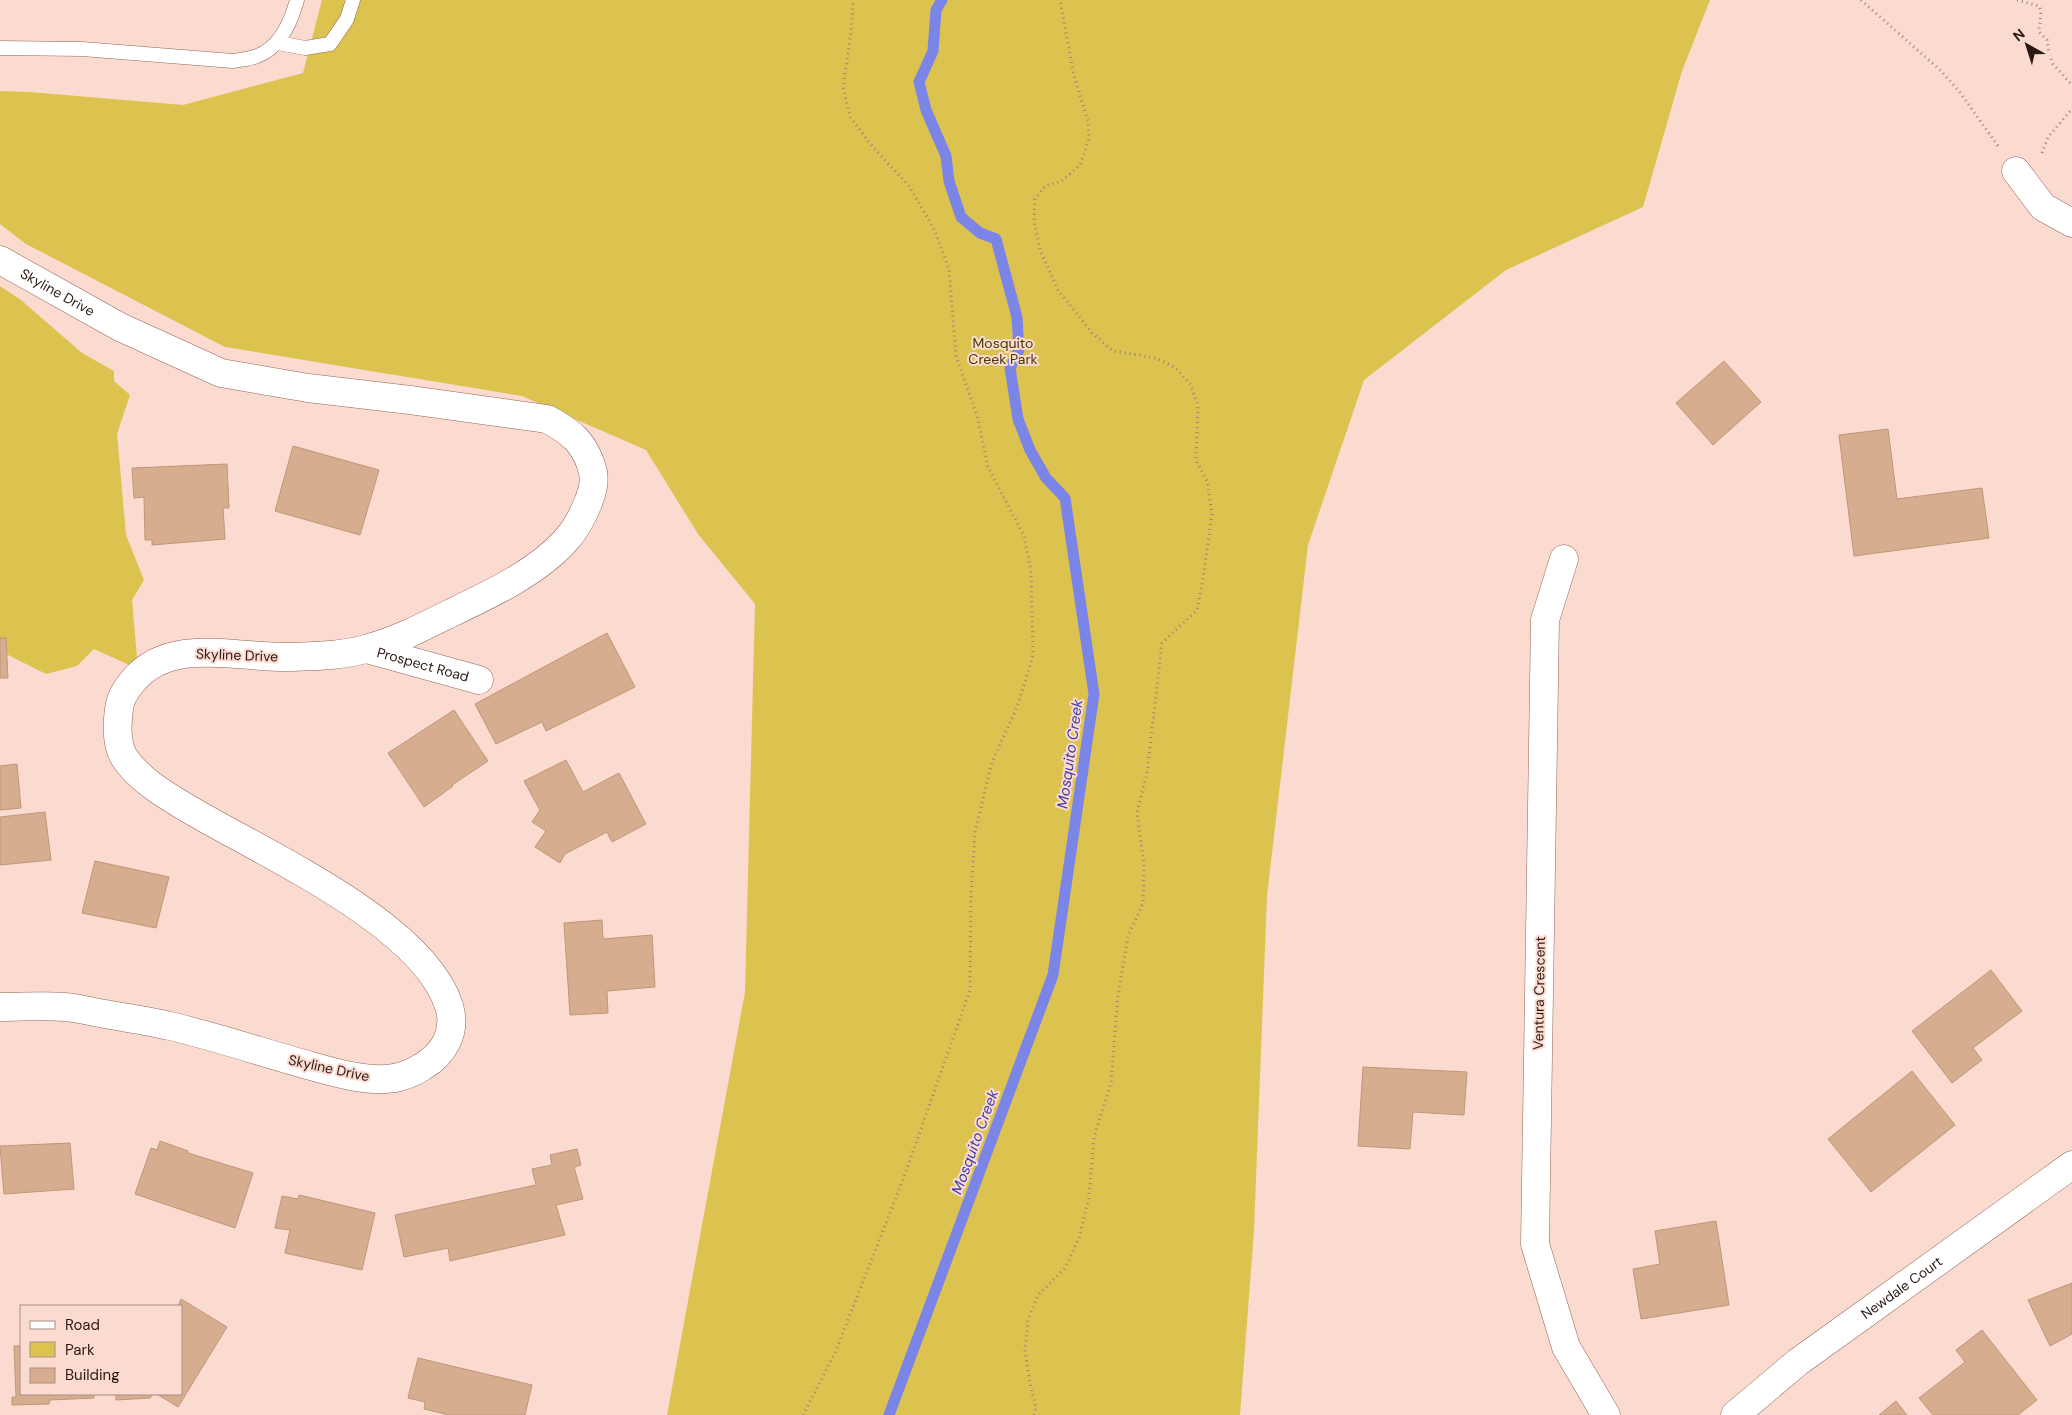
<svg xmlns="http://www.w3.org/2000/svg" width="2072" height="1415" font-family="'DM Sans',sans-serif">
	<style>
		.green { fill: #dcc350 }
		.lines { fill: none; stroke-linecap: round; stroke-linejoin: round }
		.stream { stroke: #7b84e7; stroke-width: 11 }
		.building { fill: #d7ad8f; stroke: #bf9678 }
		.lane-casing { stroke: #946557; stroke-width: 15 }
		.street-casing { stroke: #946557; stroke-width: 29 }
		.path { stroke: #9d837a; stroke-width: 3; stroke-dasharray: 1 4; stroke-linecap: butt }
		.lane { stroke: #fff; stroke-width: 14 }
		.street { stroke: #fff; stroke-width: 28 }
		.labels { text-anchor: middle; stroke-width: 4; stroke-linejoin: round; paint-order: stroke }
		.street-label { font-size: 14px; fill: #2b1913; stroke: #fbdad0 }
		.park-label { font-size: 14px; fill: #433900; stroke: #fbdad0 }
		.water-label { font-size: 15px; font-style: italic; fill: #3d3aac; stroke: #fbdad0 }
	</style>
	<rect width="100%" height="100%" fill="#fbdad0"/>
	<path class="green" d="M322,0H1710L1682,71L1643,207L1506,270L1364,380L1308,545L1267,896L1254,1230L1240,1415H667L745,992L755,604L698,534L646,450L522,396L225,347L26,244L0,224V91L30,92L183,105L303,73Z
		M0,286L21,300L82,353L114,371V381L130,395L117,434L126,535L144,580L132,600L138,669L94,649L77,666L46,674L0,651Z"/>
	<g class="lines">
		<path class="stream" d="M889,1415L1053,975L1094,694L1065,498L1046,478L1030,450L1018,419L1010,368L1019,350L1017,317L996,239L980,233L961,217L949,181L946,156L926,110L919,82L933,51L936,10L942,0"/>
	</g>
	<path class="building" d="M1724,361L1761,402L1713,445L1676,403Z
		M1888,429L1897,499L1982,488L1989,538L1854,556L1839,435Z
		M293,446L379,470L360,535L275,511Z
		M227,464L229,508H223L225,539L152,545V540H145L144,497L134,498L132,468Z
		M607,633L635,687L546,731L542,722L496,744L475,704Z
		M0,638H6L8,678H0Z
		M454,710L488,761L452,785L453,786L424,807L388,753Z
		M566,760L583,792L619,773L646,824L612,842L607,832L565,854L560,863L535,847L546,831L532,822L540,810L524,781Z
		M17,764L21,808L0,810V766Z
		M45,812L51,860L0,865V817Z
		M95,861L169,877L156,928L82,913Z
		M602,920L603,939L652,935L655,987L607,991L608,1013L570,1015L564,923Z
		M1991,970L2022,1011L1973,1048L1982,1060L1952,1083L1912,1031Z
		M1363,1067L1467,1072L1464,1115L1413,1112L1410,1149L1358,1146Z
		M1912,1071L1955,1125L1871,1192L1828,1139Z
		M160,1141L188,1151V1153L253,1173L235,1228L135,1194L151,1148L157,1150Z
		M70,1143L74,1189L4,1194L0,1146Z
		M577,1149L581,1165L574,1167L583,1199L556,1205L565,1235L450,1261L448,1248L404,1257L395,1215L536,1185L532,1169L552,1165L550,1155Z
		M299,1195L375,1213L362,1270L285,1253L290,1230L275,1228L282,1196L298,1199Z
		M1716,1221L1729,1305L1641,1319L1633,1269L1660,1264L1655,1231Z
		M2072,1283V1334L2050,1346L2028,1300Z
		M181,1299L227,1327L178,1407L157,1394H181V1306H178Z
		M1982,1330L2037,1400L2018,1415H1933L1919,1398L1965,1362L1956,1350Z
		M14,1346H21V1394H94V1398L50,1400L49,1404L12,1405V1397H16Z
		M418,1358L532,1385L525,1415H449L424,1409L425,1402L408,1398Z
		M116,1394H153L150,1398L116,1400Z
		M1896,1401L1907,1415H1879Z"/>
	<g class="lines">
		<defs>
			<path id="lane" d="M278,43L305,48L330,44L347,19L353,0
				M0,48L82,49L233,61C241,60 250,59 257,56C280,48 291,22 297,0"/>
			<g id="street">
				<path d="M2016,171L2043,207L2072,223"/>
				<path id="s1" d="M0,260L120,327L221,373L308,388L410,400L547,419C572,432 586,444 593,472C595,484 592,492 588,503C583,515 576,529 567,539C538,572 491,594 451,613C425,626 398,640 369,648C343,656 315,656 288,657C238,658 170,636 133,681C126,689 120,698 119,709C117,724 116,744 124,757C138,779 165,795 187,808C260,852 423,923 449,1006C457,1032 444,1054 422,1067C416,1071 406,1075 399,1077C373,1084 337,1073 311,1066C264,1053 217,1037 170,1026C149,1021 127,1018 105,1014C92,1012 79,1008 65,1007C44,1005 22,1007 0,1007"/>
				<path d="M1564,559L1545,620L1535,1244L1566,1347L1606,1415"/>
				<path id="s2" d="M367,649L479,680"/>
				<path id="s3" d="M1735,1415L1798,1362L2072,1165"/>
			</g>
		</defs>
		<use href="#lane" class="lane-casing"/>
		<use href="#street" class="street-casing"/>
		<path class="path" d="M1861,0L1939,69L1959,91L1998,146
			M2017,0L2039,6L2041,11L2039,32L2047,40L2049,53L2053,64L2072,85
			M2042,153L2048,137L2072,109
			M803,1415L835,1353L904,1177L970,990L971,896L975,832L992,762L1017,707L1033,656L1031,571L1024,536L988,467L977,416L956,356L949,269L935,231L909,186L872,146L850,117L843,87L851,32L853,0
			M1034,1415L1036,1408L1030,1384L1025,1351L1028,1320L1038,1295L1065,1268L1079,1238L1089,1197L1094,1137L1111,1083L1118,995L1128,936L1143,903L1144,865L1137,812L1147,773L1162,643L1197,610L1202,584L1212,514L1207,481L1196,460L1198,405L1190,384L1176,368L1156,358L1113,351L1092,333L1058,290L1040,250L1034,220L1035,199L1045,186L1062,181L1080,165L1089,139L1088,121L1074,76L1060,0"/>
		<use href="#lane" class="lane"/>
		<use href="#street" class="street"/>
	</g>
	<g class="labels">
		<g class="street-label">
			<text dy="5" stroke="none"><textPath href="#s1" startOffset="66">Skyline Drive</textPath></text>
			<text transform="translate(237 655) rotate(2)" y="5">Skyline Drive</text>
			<text dy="5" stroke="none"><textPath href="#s2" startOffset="58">Prospect Road</textPath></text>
			<text transform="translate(1539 993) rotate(-89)" y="5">Ventura Crescent</text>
			<text transform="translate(329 1068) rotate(12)" y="5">Skyline Drive</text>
			<text dy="5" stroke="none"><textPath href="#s3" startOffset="210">Newdale Court</textPath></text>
		</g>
		<g class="park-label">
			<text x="1003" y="348">Mosquito<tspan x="1003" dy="16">Creek Park</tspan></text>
		</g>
		<g class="water-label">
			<text transform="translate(1070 754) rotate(-82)" y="5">Mosquito Creek</text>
			<text transform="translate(975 1142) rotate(-70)" y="5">Mosquito Creek</text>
		</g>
	</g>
	<rect x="20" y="1305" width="162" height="90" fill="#fbdad0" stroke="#a88d84"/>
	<rect x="30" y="1321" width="25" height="8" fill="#ffffff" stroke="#a88d84"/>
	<text x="65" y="1330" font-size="15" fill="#2b1913">Road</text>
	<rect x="30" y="1342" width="25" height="15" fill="#dcc350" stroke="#a88d84"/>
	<text x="65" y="1355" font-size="15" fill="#2b1913">Park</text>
	<rect x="30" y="1368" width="25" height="15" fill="#d7ad8f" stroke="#a88d84"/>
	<text x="65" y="1380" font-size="15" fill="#2b1913">Building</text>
	<g transform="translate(2027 45) rotate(321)" stroke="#fbdad0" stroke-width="4" paint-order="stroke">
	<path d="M0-4L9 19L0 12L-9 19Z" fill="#2b1913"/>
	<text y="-8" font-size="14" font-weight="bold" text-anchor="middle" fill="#2b1913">N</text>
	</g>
</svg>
